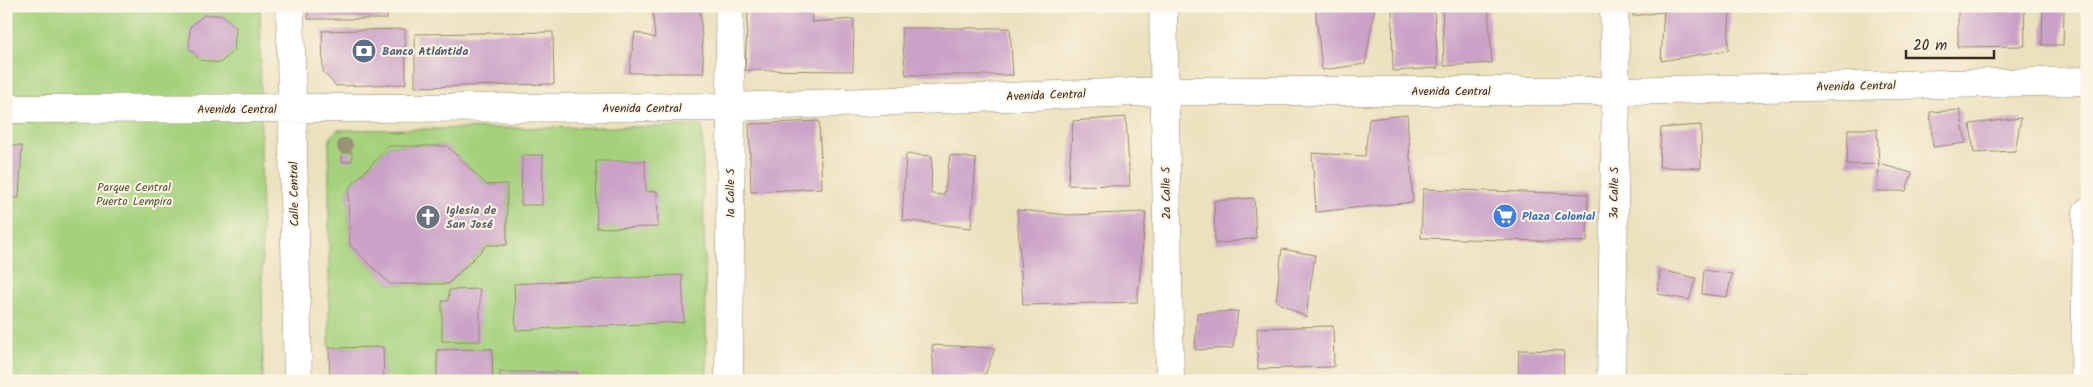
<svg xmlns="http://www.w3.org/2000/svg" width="2093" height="387" font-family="Kalam,sans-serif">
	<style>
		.green { fill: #a5d17d; stroke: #707e4e; fill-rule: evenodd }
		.building { fill: #caa2c7 }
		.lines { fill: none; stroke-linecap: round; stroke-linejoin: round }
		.minor-casing { stroke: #93866e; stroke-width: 29 }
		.minor { stroke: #fff; stroke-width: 28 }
		.tree { fill: #999373 }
		.labels { text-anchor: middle; stroke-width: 4; stroke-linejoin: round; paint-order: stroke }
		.service-label { font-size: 12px; font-weight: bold; fill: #4e5e75; stroke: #fcf5e5; text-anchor: start }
		.street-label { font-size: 12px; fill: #3b2a1e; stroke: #fcf5e5 }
		.park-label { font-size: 12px; fill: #565436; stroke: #fcf5e5 }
		.worship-label { font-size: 12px; font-weight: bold; fill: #5b616d; stroke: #fcf5e5; text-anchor: start }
		.shop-label { font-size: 12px; font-weight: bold; fill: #366cbe; stroke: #fcf5e5; text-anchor: start }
	</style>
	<rect width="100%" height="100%" fill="#fcf5e5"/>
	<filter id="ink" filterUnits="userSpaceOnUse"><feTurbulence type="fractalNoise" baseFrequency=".02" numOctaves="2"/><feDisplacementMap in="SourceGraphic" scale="10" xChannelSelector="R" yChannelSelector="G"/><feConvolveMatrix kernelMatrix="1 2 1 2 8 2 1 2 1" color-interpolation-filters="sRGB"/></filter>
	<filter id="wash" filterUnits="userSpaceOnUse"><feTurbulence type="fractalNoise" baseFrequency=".0096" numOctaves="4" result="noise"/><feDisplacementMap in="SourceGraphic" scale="20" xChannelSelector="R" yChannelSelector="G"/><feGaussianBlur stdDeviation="1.12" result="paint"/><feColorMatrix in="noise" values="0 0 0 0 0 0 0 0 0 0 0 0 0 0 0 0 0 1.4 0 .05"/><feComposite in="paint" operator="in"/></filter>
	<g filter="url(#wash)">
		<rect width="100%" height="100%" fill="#ebe1be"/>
		<path class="green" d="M6,6H260L263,381H6Z
			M702,126L707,381H493L492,349L437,350V381H384L383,347L329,348V143L331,136L337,130ZM389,146H447L487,185H507V245H487L448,284H390L350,245L348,189Z"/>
		<g id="blocks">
			<path class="building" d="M308,6H387V19H308Z
				M652,6H700L704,73H629L635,32L655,38Z
				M802,6H813L811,22L854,19L853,71L745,70L748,10Z
				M1315,6H1375L1365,64L1322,70Z
				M1392,6H1434L1438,68L1393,71Z
				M1442,6H1488L1492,63L1444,66Z
				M1633,6H1663L1662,12L1633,16Z
				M1664,6H1730L1728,50L1661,61Z
				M1958,6H2024L2025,46L1958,47Z
				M2043,7L2064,8L2063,45H2042Z
				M204,15H223L236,27L234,50L220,63L200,60L189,48L190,27Z
				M901,28H1010L1013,75H906Z
				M405,29L406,84L336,86L323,72L322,31Z
				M553,32L554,84L415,87V34Z
				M1960,110L1966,143L1933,147L1930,112Z
				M1407,115L1413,202L1316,212L1312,153L1365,156L1369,119Z
				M1126,117L1130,186L1068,185L1073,121Z
				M2021,118L2015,151L1974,153L1970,124Z
				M819,121L822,188L751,192L749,124Z
				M1701,125V168L1659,167L1661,128Z
				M1848,129H1877L1879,164L1847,165Z
				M6,145L22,146L19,198H6Z
				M389,146H447L487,185L507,184V245H487L448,284H390L350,245L348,189Z
				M342,152H352V161L342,162Z
				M906,154L932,156L931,194L944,195L950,155L976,159L971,228L902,220Z
				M522,155H543L542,205H521Z
				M596,161H645L646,192L657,191L658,227L597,228Z
				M1879,164L1912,173L1906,191H1877Z
				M1423,189L1588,194L1587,242L1421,238Z
				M1254,198L1256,238L1215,244L1214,201Z
				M1017,210L1070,215L1146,212L1137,302L1023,305Z
				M1282,249L1315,255L1306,317L1276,301Z
				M1660,270L1696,278L1689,300L1658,294Z
				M1704,270L1732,274L1727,297L1702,294Z
				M682,275L684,322L516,330L514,284Z
				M480,289V341H442V301H448L449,290Z
				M1238,311L1233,348L1195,350L1197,313Z
				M1333,326L1334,367L1258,369L1257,328Z
				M932,345L995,348L985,375L934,381Z
				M383,347L384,381H330L329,348Z
				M492,349L493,381H437V350Z
				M1519,350L1564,351L1563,381H1518Z
				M500,372H577V381H500Z
				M1807,373V381H1785V374Z"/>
		</g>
	</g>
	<g filter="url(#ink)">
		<use href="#blocks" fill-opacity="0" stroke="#93866e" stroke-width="1"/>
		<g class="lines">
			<defs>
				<path id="minor" d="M290,6L298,381
					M1163,6L1170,381
					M6,109L731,107L1165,91H1616L2087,81
					M729,381L731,107L729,6
					M1611,381L1616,91L1614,6
					M2085,381L2087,212"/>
			</defs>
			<use href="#minor" class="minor-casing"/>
			<use href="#minor" class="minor"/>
		</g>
		<circle class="tree" cx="345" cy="146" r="8"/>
	</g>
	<defs>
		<symbol id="bank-disc" viewBox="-11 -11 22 22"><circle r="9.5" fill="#5c6f8a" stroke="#fcf5e5"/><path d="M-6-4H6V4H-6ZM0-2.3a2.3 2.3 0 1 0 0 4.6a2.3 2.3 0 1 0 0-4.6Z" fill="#fff"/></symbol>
		<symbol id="supermarket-disc" viewBox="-11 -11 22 22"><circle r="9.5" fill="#3f7fe0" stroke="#fcf5e5"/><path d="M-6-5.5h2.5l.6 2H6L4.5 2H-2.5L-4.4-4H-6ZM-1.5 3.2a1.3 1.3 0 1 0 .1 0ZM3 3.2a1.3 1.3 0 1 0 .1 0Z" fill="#fff"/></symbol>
		<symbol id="church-disc" viewBox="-11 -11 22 22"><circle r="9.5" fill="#6b7280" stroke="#fcf5e5"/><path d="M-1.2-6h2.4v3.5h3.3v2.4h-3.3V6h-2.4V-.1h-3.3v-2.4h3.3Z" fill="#fff"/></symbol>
	</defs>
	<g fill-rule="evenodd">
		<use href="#bank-disc" x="350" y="37" width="28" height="28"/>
		<use href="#supermarket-disc" x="1491" y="202" width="28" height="28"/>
		<use href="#church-disc" x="414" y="203" width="28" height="28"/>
	</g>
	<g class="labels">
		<g class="service-label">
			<text x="382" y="55">Banco Atlántida</text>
		</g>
		<g class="street-label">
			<text transform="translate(1856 86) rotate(-1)" y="4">Avenida Central</text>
			<text x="1451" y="95">Avenida Central</text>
			<text transform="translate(1046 95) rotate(-2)" y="4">Avenida Central</text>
			<text x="642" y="112">Avenida Central</text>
			<text x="237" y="113">Avenida Central</text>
			<text transform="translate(730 193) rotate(-90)" y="4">1a Calle S</text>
			<text transform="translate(1166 193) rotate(-91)" y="4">2a Calle S</text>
			<text transform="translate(1614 193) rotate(-89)" y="4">3a Calle S</text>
			<text transform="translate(294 194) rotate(-91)" y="4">Calle Central</text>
		</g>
		<g class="park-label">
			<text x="134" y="191">Parque Central<tspan x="134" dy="14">Puerto Lempira</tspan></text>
		</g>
		<g class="worship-label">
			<text x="446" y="214">Iglesia de<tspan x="446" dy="14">San José</tspan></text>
		</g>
		<g class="shop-label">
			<text x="1522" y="220">Plaza Colonial</text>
		</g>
	</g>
	<rect width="2093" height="387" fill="none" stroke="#fcf5e5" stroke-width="25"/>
	<path d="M1906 50v8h88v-8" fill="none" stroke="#3b2a1e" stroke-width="2.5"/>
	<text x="1913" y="50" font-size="15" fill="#3b2a1e" stroke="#fcf5e5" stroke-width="4" paint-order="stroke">20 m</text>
</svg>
